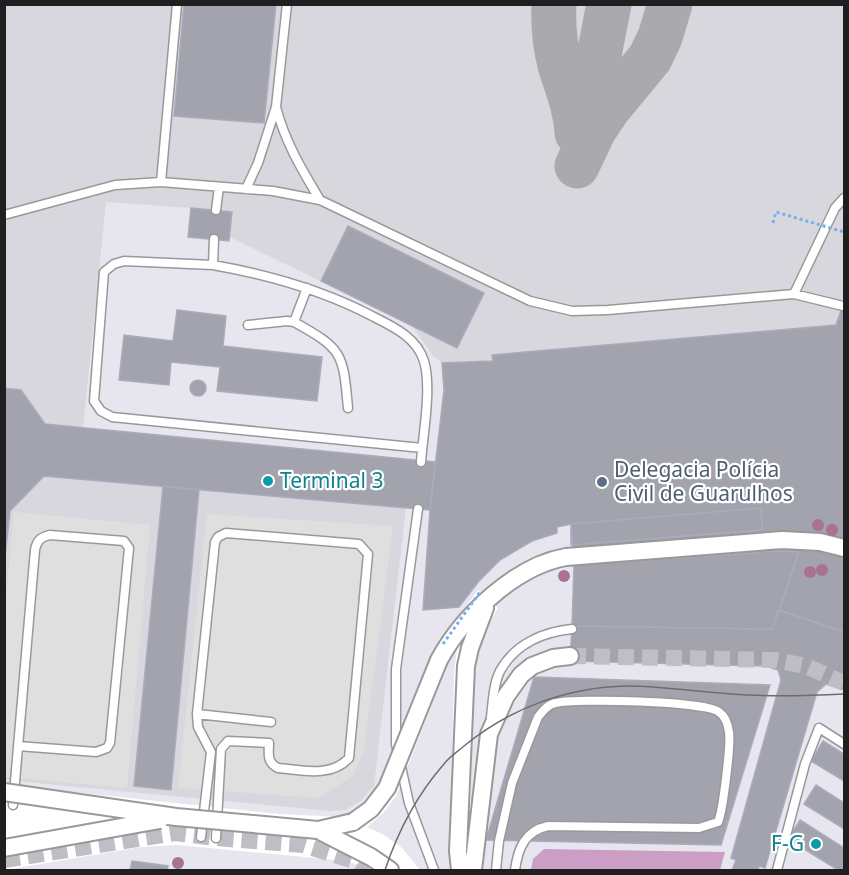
<svg xmlns="http://www.w3.org/2000/svg" width="849" height="875" font-family="'Noto Sans',sans-serif">
	<style>
		.airport { fill: #d8d7de }
		.forest { fill: #cc9dc5 }
		.parking { fill: #dfdfdf }
		.pier { fill: #fff }
		.lines { fill: none; stroke-linecap: round; stroke-linejoin: round }
		.taxiway { stroke: #aaaaae; stroke-width: 45 }
		.building { fill: #a2a3ad; stroke: #a9acc0; stroke-width: 1.5 }
		.street-tunnel { stroke: #bfbec5; stroke-width: 16; stroke-dasharray: 16 8; stroke-linecap: butt }
		.lane-casing { stroke: #999; stroke-width: 11 }
		.street-casing { stroke: #999; stroke-width: 20 }
		.lane { stroke: #fff; stroke-width: 8 }
		.street { stroke: #fff; stroke-width: 16 }
		.tram { stroke: #6d6d6d; stroke-width: 1.5 }
		.street-bridge-casing { stroke: #999; stroke-width: 20; stroke-linecap: butt }
		.path-bridge { stroke: #75aef1; stroke-width: 3; stroke-dasharray: 3 3; stroke-linecap: butt }
		.street-bridge { stroke: #fff; stroke-width: 16 }
		.tree { fill: #a97290 }
		.culture-dot { fill: #0f9aa8; stroke: #fff; stroke-width: 2 }
		.service-dot { fill: #5c6f8a; stroke: #fff; stroke-width: 2 }
		.labels { text-anchor: middle; stroke-width: 4.5; stroke-linejoin: round; paint-order: stroke }
		.service-label { font-size: 21px; fill: #4e5e75; stroke: #fff; text-anchor: start }
		.culture-label { font-size: 21px; fill: #0d838f; stroke: #fff; text-anchor: start }
	</style>
	<rect width="100%" height="100%" fill="#e7e6ef"/>
	<path class="airport" d="M5,5H844V523L838,521L571,525L557,527V533L532,541L500,560L479,581L459,607L423,610L430,510L444,390L442,363L433,356L412,326L230,237L229,241L188,237L190,208L106,202L83,428L406,508L374,786L361,801L345,810L330,811L5,780Z"/>
	<path class="forest" d="M544,849L725,852L720,870H531L533,859Z"/>
	<path class="parking" d="M14,512L150,525L127,788L5,777L4,617Z
		M207,514L393,526L364,749L354,775L319,798L178,788Z"/>
	<path class="pier" d="M478,590L498,608L486,628L477,649L473,675L470,851L450,850L454,674L457,648L452,653L396,796L383,813L367,827L384,835L402,848L420,870H370L357,864L337,860L177,845L141,847L5,870V785L279,814L341,817L355,812L378,787L431,655Z"/>
	<g class="lines">
		<path class="taxiway" d="M554,4C553,24 555,46 560,65C567,88 576,109 577,133
			M583,137L609,4
			M577,166L594,130L608,109L650,58L660,37L670,4"/>
	</g>
	<path class="building" d="M184,4H276L264,123L174,116Z
		M191,208L232,212L229,241L188,237Z
		M348,226L484,293L457,348L321,281Z
		M844,302V632L779,610L799,552L774,551L574,565L571,524L557,527V533L532,541L500,560L479,581L459,607L423,610L430,510L444,390L442,363L493,361L492,355L836,325Z
		M177,310L226,316L223,346L322,357L317,401L217,391L220,367L171,362L169,385L119,380L124,335L173,341Z
		M190 388a8 8 0 1 1 16 0a8 8 0 1 1-16 0Z
		M4,388L21,390L45,424L435,462L430,510L44,476L10,511L4,566Z
		M163,486L199,490L171,790L134,786Z
		M761,508L762,530L571,545V524Z
		M774,551L799,552L772,629L572,626L574,565Z
		M779,610L844,632V690L826,684L817,692L765,868L759,866L758,870H732L736,860L731,858L781,680L778,670L766,666L570,661L572,626L772,629Z
		M534,677L770,685L721,845L486,840Z
		M823,741L844,754V781L811,761Z
		M816,785L844,803V829L804,804Z
		M800,820L844,848V870H838L788,839Z
		M132,861L168,866L167,870H130Z"/>
	<g class="lines">
		<path class="street-tunnel" d="M570,656L775,660L806,666L844,683
			M4,860L176,833L216,838L303,845L357,862L368,870"/>
		<defs>
			<path id="lane" d="M276,107C285,142 302,170 320,200
				M161,182L177,4
				M246,189L258,163L276,107L287,4
				M216,210L219,187
				M4,215L115,185L161,182L273,191L320,200L530,301L572,311L608,310L794,294L843,306
				M214,239L213,265C270,275 323,290 374,317C394,327 417,338 424,361C432,388 423,434 421,462
				M213,265L124,261L114,264L104,272L94,401L101,411L112,417L422,448
				M307,288L294,322C343,349 343,353 348,408
				M794,294L835,208L844,198
				M248,325L287,321L294,322
				M418,509L396,669V744L409,803L434,870
				M197,714L271,722
				M491,717C493,702 493,685 500,671C515,644 543,632 572,629
				M13,805L35,550C37,540 41,537 50,535L124,541L129,548L110,743L107,748L96,752L18,746
				M201,837L211,752L198,727L197,714L215,542L218,537L226,533L359,544L368,554L349,758C331,778 301,770 278,768C266,762 269,753 269,743L228,741L221,749L216,838
				M496,870L499,841L512,783L538,717C543,711 548,704 556,703C575,698 706,701 719,712C725,716 728,725 729,732C731,744 723,811 718,822L699,828L548,826C525,831 518,848 515,870
				M777,870L805,764L819,728L844,744"/>
			<path id="street" d="M439,660C463,616 515,566 566,557L782,540L820,542L844,548
				M318,830L371,857L390,870
				M318,830L353,822
				M460,870L458,851L466,666L470,648L485,608
				M473,870L489,734L506,696L521,675L532,666L553,658L570,656"/>
		</defs>
		<use href="#lane" class="lane-casing"/>
		<use href="#street" class="street-casing"/>
		<use href="#lane" class="lane"/>
		<use href="#street" class="street"/>
		<path class="tram" d="M385,870C398,831 416,796 444,764C449,757 457,752 464,746C510,708 568,687 627,686C661,686 697,692 731,694C769,697 807,696 844,694"/>
		<defs>
			<path id="street-bridge" d="M4,792L176,817L318,830
				M353,822L371,809L387,788L439,660
				M4,848L160,820"/>
		</defs>
		<use href="#street-bridge" class="street-bridge-casing"/>
		<path class="path-bridge" d="M773,223L776,212L844,232
			M443,644L480,592"/>
		<use href="#street-bridge" class="street-bridge"/>
	</g>
	<g class="tree">
		<circle cx="818" cy="525" r="6"/>
		<circle cx="832" cy="530" r="6"/>
		<circle cx="822" cy="570" r="6"/>
		<circle cx="810" cy="572" r="6"/>
		<circle cx="564" cy="576" r="6"/>
		<circle cx="178" cy="863" r="6"/>
	</g>
	<g class="culture-dot">
		<circle cx="268" cy="481" r="6"/>
		<circle cx="816" cy="844" r="6"/>
	</g>
	<circle class="service-dot" cx="602" cy="482" r="6"/>
	<g class="labels">
		<g class="service-label">
			<text x="614" y="477">Delegacia Polícia<tspan x="614" dy="24">Civil de Guarulhos</tspan></text>
		</g>
		<g class="culture-label">
			<text x="280" y="488">Terminal 3</text>
			<text x="804" y="851" text-anchor="end">F-G</text>
		</g>
	</g>
	<rect width="849" height="875" fill="none" stroke="#1f1f1f" stroke-width="12"/>
</svg>
